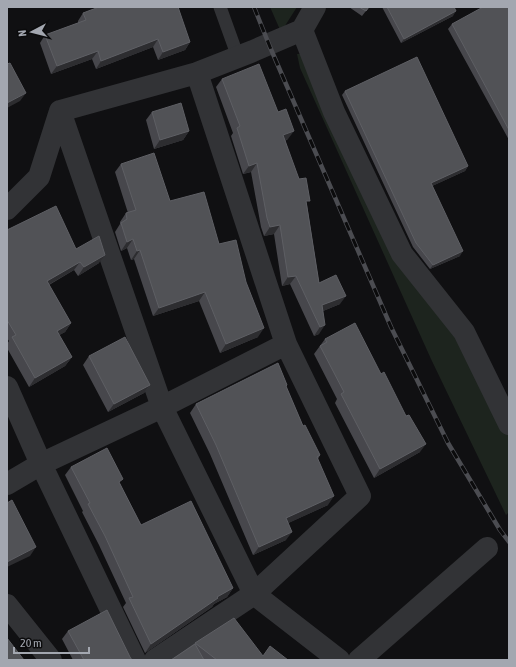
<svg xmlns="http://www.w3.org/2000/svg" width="516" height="667" font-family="'Asap Condensed',sans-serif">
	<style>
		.green { fill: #1d241e }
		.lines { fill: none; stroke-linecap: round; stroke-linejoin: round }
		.lane { stroke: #323336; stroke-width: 13 }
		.street { stroke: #323336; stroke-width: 22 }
		.rail-casing { stroke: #4b4c51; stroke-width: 4.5 }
		.rail { stroke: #0b0b0c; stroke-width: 3; stroke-dasharray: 9; stroke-linecap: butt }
		.wall { fill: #47474c }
		.shaded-wall { fill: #2d2d30 }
		.building { fill: #515256; stroke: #5e5f64 }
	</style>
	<rect width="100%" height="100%" fill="#101012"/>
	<path class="green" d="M270,7H297L281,32Z
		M297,54H303L459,335L509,429V512L506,515L431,359L300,68Z"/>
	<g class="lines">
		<path class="lane" d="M220,7L238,57"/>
		<path class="street" d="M302,30L334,112L402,254L464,332L509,424
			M60,111L162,407L254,594L339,660
			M7,209L39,177L60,111L197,73L253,51L302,30L315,7
			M7,387L41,464L135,660
			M7,484L41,464L162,407L286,344
			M7,605L51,660
			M155,660L254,594L360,496L286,344L197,73
			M359,660L487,548"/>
		<defs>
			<path id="rail" d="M254,7L270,47L391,327L448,443L500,530L509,542"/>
		</defs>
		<use href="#rail" class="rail-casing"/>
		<use href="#rail" class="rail"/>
	</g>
	<path class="wall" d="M349,7H369L362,16Z
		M382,7H454L453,16L401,43Z
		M509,7V140L448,29L452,24Z
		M83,13L190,42L185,50L158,60L153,47L96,69L92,59L51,74L40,43L45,35L78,23V21Z
		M222,79L288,139L285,141L307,205L319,283L340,304L323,311L319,334L314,336L290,284L282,286L274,234L264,236L261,227L251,172L243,174L231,136L233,133L216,87Z
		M345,91L468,166L465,171L432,186L460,256L430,269L413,247L342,95Z
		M152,112L189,131L183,140L154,149L146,120Z
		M121,164L170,201L219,244L258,337L220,353L199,301L153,316L134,259L131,260L127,248L121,251L115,232L120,224V222L126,213H128L115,172Z
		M7,230L76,249L99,263L78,276L74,270L49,285L71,323L65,332L59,335L72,357L65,366L29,387L7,348V344L9,341L7,338Z
		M325,339L420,452L374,478L335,403L337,399L314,354Z
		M89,356L150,385L144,393L108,412L83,365Z
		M287,385L286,387L303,426L320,455L318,459L328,505L288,523L286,540L253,555L210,454L190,413L196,404Z
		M71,467L120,484L141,525L233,588L227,597L214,604L212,607L145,653L123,607L126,603L99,545L82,512L83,511L65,475Z
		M68,631L130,657L132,660H73L62,639Z
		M195,643L263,656L288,660H171Z"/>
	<path class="shaded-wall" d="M456,11L453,16L401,43L404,39Z
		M158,39L153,47L96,69L101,61Z
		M190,42L185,50L158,60L163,52Z
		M98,51L92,59L51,74L57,66Z
		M26,93L20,101L7,108V103Z
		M189,131L183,140L154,149L160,140Z
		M294,131L288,139L277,144L283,135Z
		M257,163L251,172L243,174L249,166Z
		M468,166L465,171L428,188L431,183Z
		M280,225L274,234L264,236L270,227Z
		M133,239L127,248L121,251L127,242Z
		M140,250L134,259L131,260L137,251Z
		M463,251L460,256L430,269L433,265Z
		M105,255L99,263L78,276L84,267Z
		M80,262L74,270L41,289L47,281Z
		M296,276L290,284L282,286L288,277Z
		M205,292L199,301L153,316L159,308Z
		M346,296L340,304L316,314L322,305Z
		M71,323L65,332L51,340L57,331Z
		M325,325L319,334L314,336L320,327Z
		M264,328L258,337L220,353L226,344Z
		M72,357L65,366L29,387L35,378Z
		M150,385L144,393L108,412L114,404Z
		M426,444L420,452L374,478L380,469Z
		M334,496L328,505L280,527L286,518Z
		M292,532L286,540L253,555L259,547Z
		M36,547L30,556L7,567V562Z
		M233,588L227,597L214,604L212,607L145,653L151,644L217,597Z"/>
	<path class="building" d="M99,7H178L190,42L163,52L158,39L101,61L98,51L57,66L45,35L86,20L83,13Z
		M359,7H369L366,11Z
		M387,7H454L456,11L404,39Z
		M483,7H509V130L452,24Z
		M417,57L468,166L431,183L463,251L433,265L416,243L345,91Z
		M10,63L26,93L7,103V64Z
		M259,64L278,112L286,109L294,131L283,135L299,179L306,178L310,201H306L319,283L336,275L346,296L322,305L325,325L320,327L296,276L288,277L280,225L270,227L267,218L257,163L249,166L237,128L240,126L222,79Z
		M181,103L189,131L160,140L152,112Z
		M154,153L170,201L204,192L219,244L236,240L246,282L264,328L226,344L205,292L159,308L140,250L137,251L133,239L127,242L121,223L127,219L126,213L136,210L121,164Z
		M56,206L76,249L99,236L105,255L84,267L80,262L47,281L71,323L57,331L72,357L35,378L12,337L16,335L7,320V230Z
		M355,323L381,374L384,372L406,416L409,415L426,444L380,469L341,394L344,392L320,346L327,342L325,339Z
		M125,337L150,385L114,404L89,356Z
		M278,363L287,385L286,386L303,426L305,425L320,455L317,457L334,496L286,518L292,532L259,547L216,445L196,404Z
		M107,448L123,479L119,482L141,525L191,501L233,588L217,597L218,598L151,644L129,598L133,597L105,536L88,504L90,503L71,467Z
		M12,500L36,547L7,562V503Z
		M107,610L130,657L132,660H84L68,631Z
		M234,618L263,656L270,646L288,660H217L195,643Z
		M7,638L24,660H7Z
		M195,644L204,660H171Z"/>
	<rect width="516" height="667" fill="none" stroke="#a3a7b0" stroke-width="16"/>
	<g transform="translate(32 32) rotate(263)" stroke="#0b0b0c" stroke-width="3" paint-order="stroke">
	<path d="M0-3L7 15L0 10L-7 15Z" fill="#a3a7b0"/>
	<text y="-6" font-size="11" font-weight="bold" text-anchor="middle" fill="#a3a7b0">N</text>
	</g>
	<path d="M14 647v6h75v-6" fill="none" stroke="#a3a7b0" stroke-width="2"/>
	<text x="20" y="647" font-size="12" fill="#a3a7b0" stroke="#0b0b0c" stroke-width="3" paint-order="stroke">20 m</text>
</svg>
